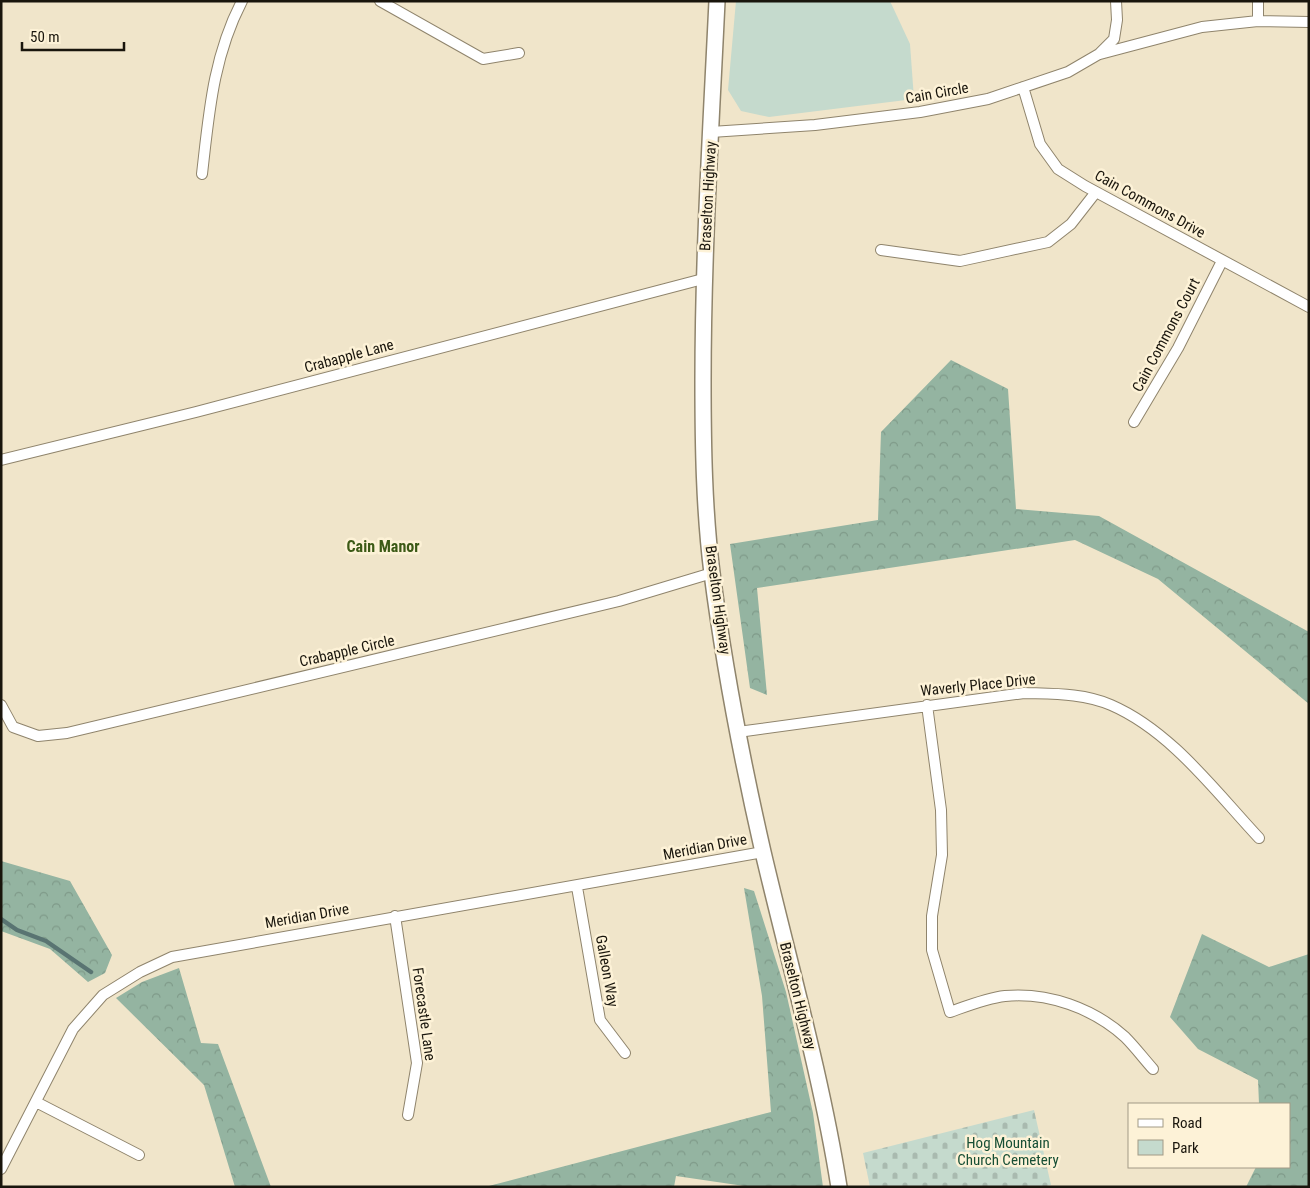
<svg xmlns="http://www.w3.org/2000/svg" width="1310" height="1188" font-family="'Roboto Condensed',sans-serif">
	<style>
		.green { fill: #c5dacd }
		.forest { fill: url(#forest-crowns) }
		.cemetery { fill: url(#cemetery-stones) }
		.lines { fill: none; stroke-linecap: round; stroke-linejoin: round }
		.stream { stroke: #597472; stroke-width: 4.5 }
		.minor-casing { stroke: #8f846c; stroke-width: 12 }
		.secondary-casing { stroke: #8f846c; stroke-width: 18 }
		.minor { stroke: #fff; stroke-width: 10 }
		.secondary { stroke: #fff; stroke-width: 15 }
		.labels { text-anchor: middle; stroke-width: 5; stroke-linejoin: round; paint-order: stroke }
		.street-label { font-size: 15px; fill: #19150c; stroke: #fdf2d7 }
		.park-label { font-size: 15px; fill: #174f35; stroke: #fdf2d7 }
		.neighbourhood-label { font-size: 16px; font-weight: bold; fill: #3c5a16; stroke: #fdf2d7 }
	</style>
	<defs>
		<pattern id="forest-crowns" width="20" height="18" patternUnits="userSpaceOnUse" patternTransform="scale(1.25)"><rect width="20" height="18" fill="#94b4a1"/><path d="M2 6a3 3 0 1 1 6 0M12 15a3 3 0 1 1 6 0" fill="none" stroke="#7f9a89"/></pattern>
		<pattern id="cemetery-stones" width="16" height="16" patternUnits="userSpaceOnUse" patternTransform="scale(1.25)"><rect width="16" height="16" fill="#c5dacd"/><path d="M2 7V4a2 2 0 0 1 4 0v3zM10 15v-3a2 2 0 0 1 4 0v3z" fill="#a9baaf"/></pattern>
	</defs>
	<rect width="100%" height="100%" fill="#f0e5ca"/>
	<path class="green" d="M736,1H890L910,44L914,99L769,117L741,111L728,90Z"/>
	<path class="forest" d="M951,360L1008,389L1016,509L1099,516L1309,632V704L1158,579L1075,540L757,588L767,695L750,688L730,544L878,520L881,432Z
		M1,861L70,881L112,955L105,973L88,982L50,949L1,931Z
		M744,888L754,891L786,992L813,1113L823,1187H751L676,1176L674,1187H485L771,1112L762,996Z
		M1202,934L1269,967L1309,954V1187H1246L1256,1167H1289V1104H1259L1258,1080L1198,1049L1170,1017Z
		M179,968L201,1043L218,1044L271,1187H235L204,1085L116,998L142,982Z"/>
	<path class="cemetery" d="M1034,1110L1051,1185L1042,1187H870L863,1153Z"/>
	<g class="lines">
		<path class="stream" d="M1,919L17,930L46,941L91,972"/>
		<defs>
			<path id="minor" d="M380,1L483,59L519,53
				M1258,1V21
				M1100,54L1202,27L1258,21L1309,22
				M1023,87L1040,144L1058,169L1085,186L1309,307
				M711,132L815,125L920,112L988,99L1068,72L1099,54L1114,39L1117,20L1116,1
				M202,174C209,113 213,57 242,1
				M881,250L960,261L1048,242L1071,224L1096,192
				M1134,422L1178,348L1222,261
				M1,460L196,412L703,279
				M1,705L13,727L38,736L67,733L619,601L712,573
				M927,705L941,810L942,855L932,916V950L950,1012C967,1006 987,998 1005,996C1048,992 1093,1008 1125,1037C1135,1047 1144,1059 1153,1069
				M738,732L1024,693C1053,694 1083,693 1111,705C1171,731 1215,791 1259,838
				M577,887L600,1020L625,1053
				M395,916L417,1063L408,1115
				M36,1102L139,1155
				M1,1169L73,1029L103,995L140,972L172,957L763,852"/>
			<path id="secondary" d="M717,1C711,128 703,254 703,381C703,445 704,510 712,573C724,667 742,760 763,852C789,963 821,1074 839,1187"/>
		</defs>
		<use href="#minor" class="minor-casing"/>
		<use href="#secondary" class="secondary-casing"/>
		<use href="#minor" class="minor"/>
		<use href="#secondary" class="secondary"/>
	</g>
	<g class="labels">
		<g class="street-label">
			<text transform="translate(937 93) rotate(-10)" y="5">Cain Circle</text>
			<text transform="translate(708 196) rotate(-87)" y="5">Braselton Highway</text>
			<text transform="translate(1150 204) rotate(29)" y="5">Cain Commons Drive</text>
			<text transform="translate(1166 335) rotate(-62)" y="5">Cain Commons Court</text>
			<text transform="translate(349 356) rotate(-15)" y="5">Crabapple Lane</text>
			<text transform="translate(718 600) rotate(82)" y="5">Braselton Highway</text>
			<text transform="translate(347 651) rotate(-13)" y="5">Crabapple Circle</text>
			<text transform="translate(978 685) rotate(-6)" y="5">Waverly Place Drive</text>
			<text transform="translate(705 847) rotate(-11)" y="5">Meridian Drive</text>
			<text transform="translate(307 916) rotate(-10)" y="5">Meridian Drive</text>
			<text transform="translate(607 971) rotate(80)" y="5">Galleon Way</text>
			<text transform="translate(798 996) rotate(76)" y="5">Braselton Highway</text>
			<text transform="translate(424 1014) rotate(82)" y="5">Forecastle Lane</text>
		</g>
		<g class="park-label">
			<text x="1008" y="1148">Hog Mountain<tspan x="1008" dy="17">Church Cemetery</tspan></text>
		</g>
		<g class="neighbourhood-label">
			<text x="383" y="552">Cain Manor</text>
		</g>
	</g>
	<rect width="1310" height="1188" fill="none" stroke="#19150c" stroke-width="5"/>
	<rect x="1128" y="1103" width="162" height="65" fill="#fdf2d7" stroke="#a29a86"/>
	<rect x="1138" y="1119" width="25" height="8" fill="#ffffff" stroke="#a29a86"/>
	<text x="1172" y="1128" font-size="15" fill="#19150c">Road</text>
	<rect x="1138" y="1140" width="25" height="15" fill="#c5dacd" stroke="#a29a86"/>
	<text x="1172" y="1153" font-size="15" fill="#19150c">Park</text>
	<path d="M22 42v8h102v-8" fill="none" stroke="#19150c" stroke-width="2.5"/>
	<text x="30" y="42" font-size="15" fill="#19150c" stroke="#fdf2d7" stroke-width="4" paint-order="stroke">50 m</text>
</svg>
